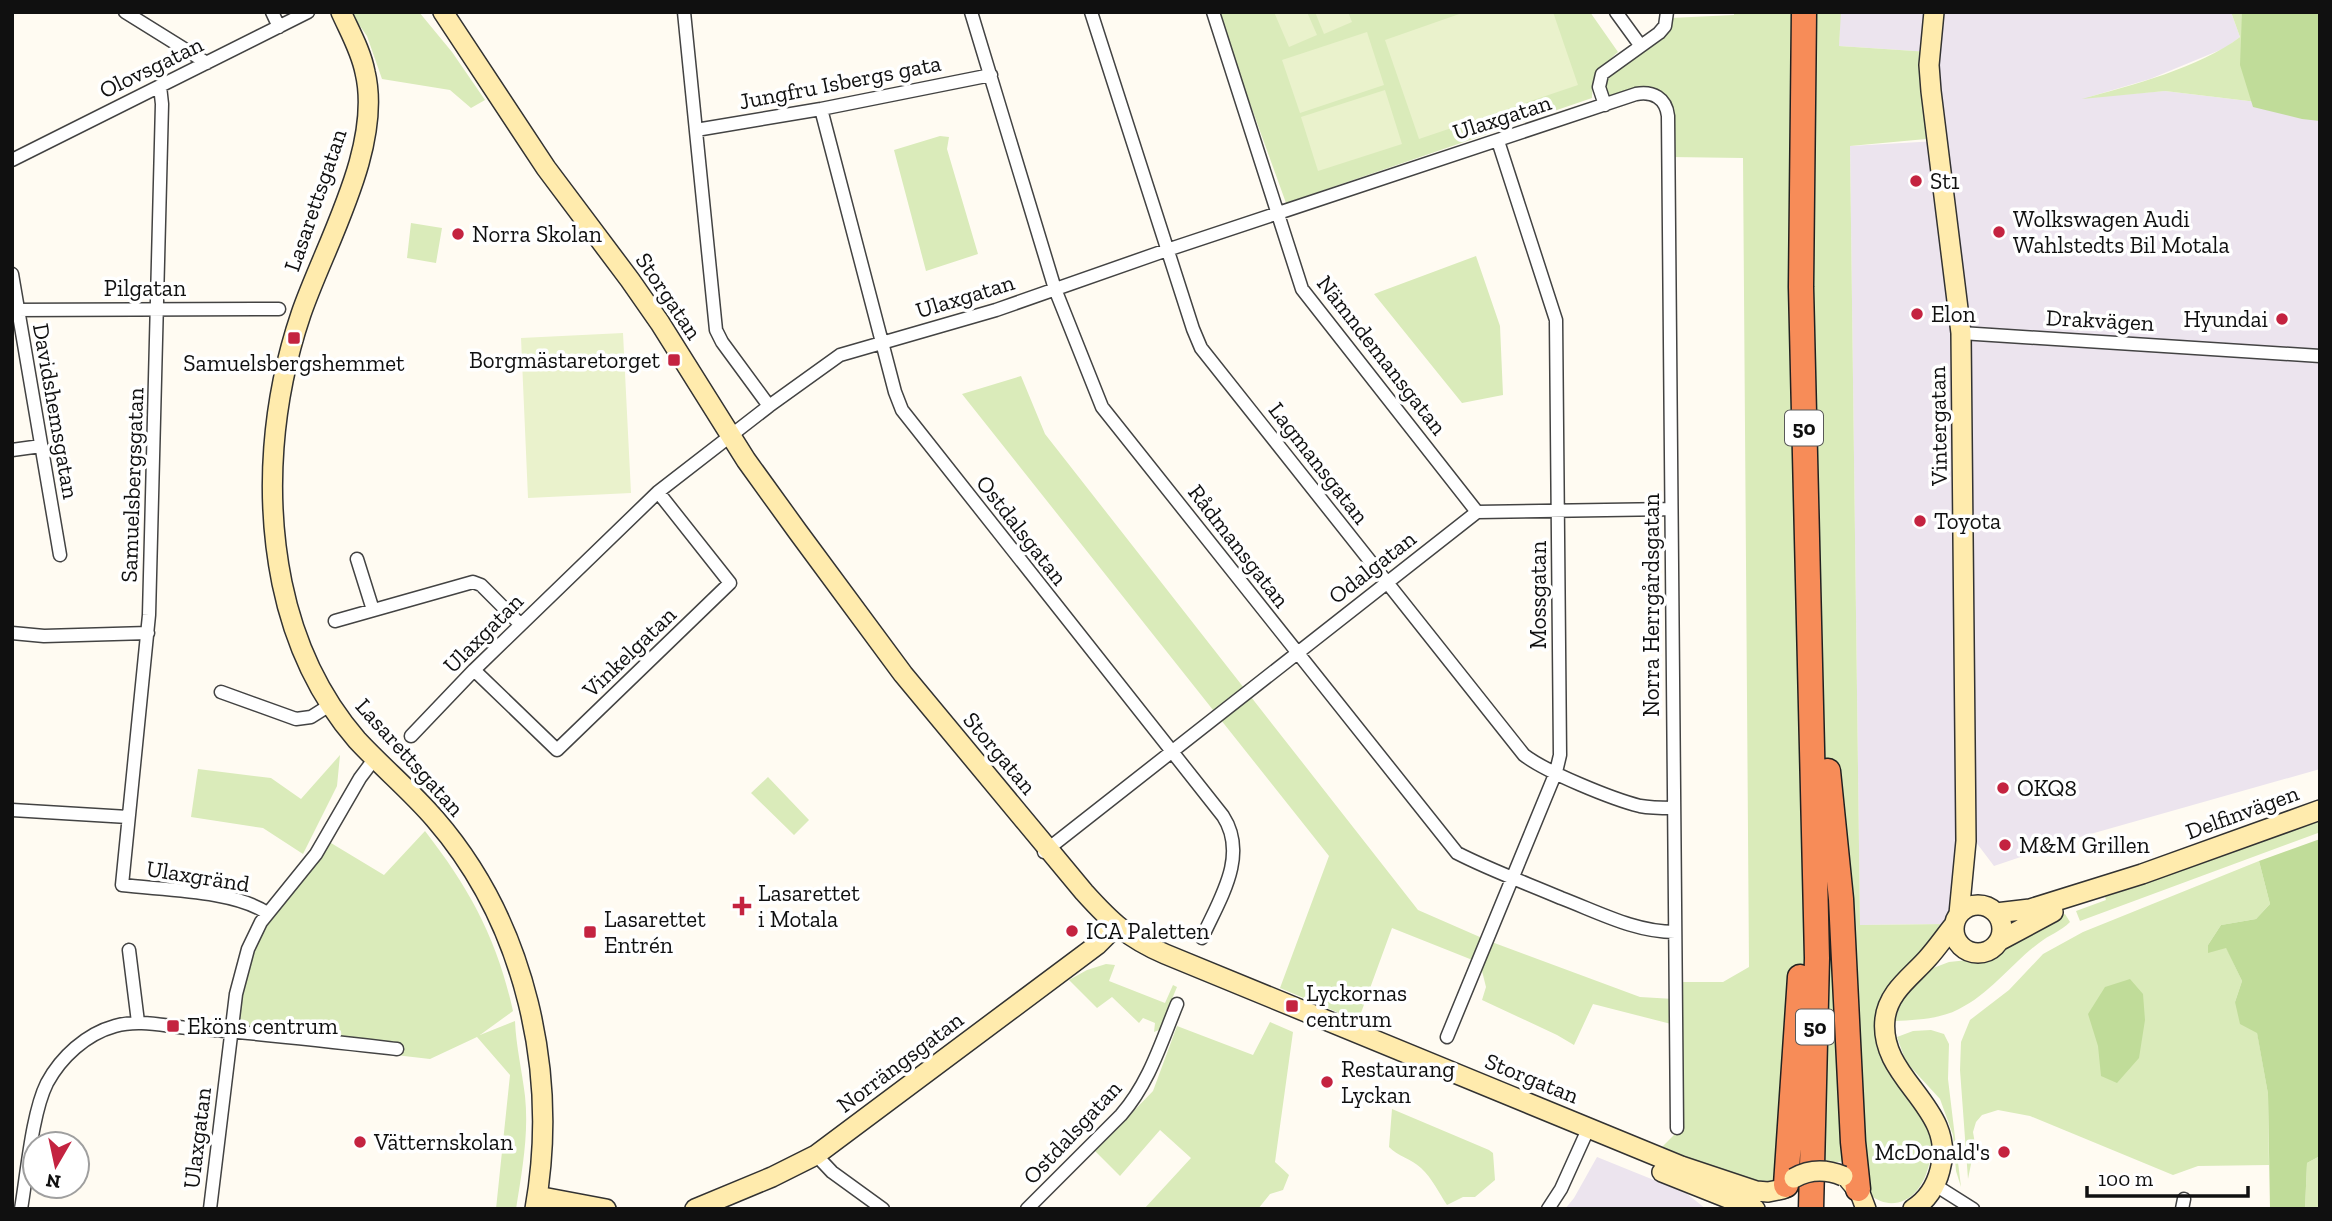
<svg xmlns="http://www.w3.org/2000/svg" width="2332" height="1221" font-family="'Zilla Slab',serif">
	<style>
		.industrial { fill: #ece4ee }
		.green { fill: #daebba }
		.forest { fill: #c0dc99 }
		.pitch { fill: #eaf2cc }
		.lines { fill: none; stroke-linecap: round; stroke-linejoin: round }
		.street-casing { stroke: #434343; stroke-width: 15 }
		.secondary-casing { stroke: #323232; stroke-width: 22 }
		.highway-casing { stroke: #212121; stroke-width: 27 }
		.street { stroke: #fff; stroke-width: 12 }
		.secondary { stroke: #ffebad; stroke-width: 19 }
		.highway { stroke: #f78c58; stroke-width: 24 }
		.secondary-bridge-casing { stroke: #323232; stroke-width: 22; stroke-linecap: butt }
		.secondary-bridge { stroke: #ffebad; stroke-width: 19 }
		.poi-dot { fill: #c42340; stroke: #fff; stroke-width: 2.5 }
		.labels { text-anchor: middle; stroke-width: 7; stroke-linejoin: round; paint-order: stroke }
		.shield { fill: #fff; stroke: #585858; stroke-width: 2 }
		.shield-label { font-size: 21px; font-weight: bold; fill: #101010 }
		.street-label { font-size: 23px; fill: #101010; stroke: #fff }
		.poi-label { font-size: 23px; fill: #101010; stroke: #fff; text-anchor: start }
	</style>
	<rect width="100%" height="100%" fill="#fffbf2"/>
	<path class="industrial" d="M1840,12H2231L2240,37L2225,48L2150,79L2089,97L2165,91L2257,102L2320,114V769L2080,837L1994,866L1966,829L1956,841L1955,907L1948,924L1860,925L1850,146L1937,141L1930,52L1839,46Z
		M1597,1157L1686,1193L1706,1209H1565L1574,1198Z"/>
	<path class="green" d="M350,12H419L452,52L485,100L471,108L450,90L382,79L367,36Z
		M1217,12H1590L1618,52C1605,63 1592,79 1592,98L1286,203Z
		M1734,12H1841L1839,46L1930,52L1937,138L1850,146L1860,925L1948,924C1936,939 1879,1006 1877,1017C1874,1043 1885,1071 1902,1091C1926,1122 1941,1136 1925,1177C1921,1186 1914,1196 1905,1200C1892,1206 1881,1203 1870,1195L1860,1160L1803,1165L1785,1163L1779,1181L1768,1185L1658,1151L1681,1128L1675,1025L1593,1004L1574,1045L1557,1035L1482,1000L1486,987L1480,963L1392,928L1358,1021L1280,988L1329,856L962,394L1021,376L1045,434L1418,910L1489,941L1640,997L1674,999L1675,982H1723L1749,967L1743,158L1671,157V111L1654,94L1602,109C1602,102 1601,94 1603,87C1607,63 1649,43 1669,32L1670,18L1734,15Z
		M2231,12H2320L2257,102L2165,91L2082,99C2132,85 2199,68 2240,37Z
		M940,136L949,137L947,149L978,254L926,271L894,150Z
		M411,223L442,228L436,263L407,258Z
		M1476,256L1500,326L1503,395L1462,403L1374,294Z
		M340,755L337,786L303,854L263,828L191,817L198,769L271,778L301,799Z
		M768,777L809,820L794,835L751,793Z
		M2318,818H2320V832L2318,833L2080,921L2076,911L2106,900L2105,897Z
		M425,831C470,889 497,939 513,1011L480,1035L515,1021C516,1046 522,1071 525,1096C529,1134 522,1171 516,1209H496L510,1075L477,1037L430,1059L229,1036L266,910L326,840L384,875Z
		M2259,861L2270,904L2256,919L2221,925L2208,945V952L2226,947L2242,981L2235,1002L2257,1032L2268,1094L2269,1165L2198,1166L2173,1175L2030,1116L1998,1110L1982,1115L1976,1122L1973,1132L1975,1144L1968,1179L1960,1070L1961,1042L1970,1020L2009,990L2043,954L2083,932Z
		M2065,914L2070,922C2061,931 2049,935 2039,943C2012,963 1990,994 1959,1009C1940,1019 1917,1020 1895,1021L1900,1004L1912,984L1928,970L1949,962L1987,958L2036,926Z
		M1106,964L1115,965L1109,981L1165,1003L1173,985L1177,987L1159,1030L1154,1032L1155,1023L1143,1018L1139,1023L1112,997L1097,1008L1069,980L1087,970Z
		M1270,1022L1293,1032L1275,1162L1289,1175L1283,1190L1270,1194L1258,1209H1144L1191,1158L1160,1130L1120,1176L1095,1151L1153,1091L1177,1026L1253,1055Z
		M1931,1030L1944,1034L1949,1044L1948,1079L1961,1187L1956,1171L1953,1135L1940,1099L1906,1062L1897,1037L1913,1031Z
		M1392,1109L1489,1150L1493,1153L1495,1180L1475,1197H1463L1447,1205C1439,1193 1432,1178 1421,1168C1412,1159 1397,1156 1389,1147Z
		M2320,1156V1209H2305L2307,1163Z"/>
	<path class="forest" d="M2242,12L2282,14L2320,12V121L2302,119L2253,107L2240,65Z
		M2320,839V1156L2307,1163L2305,1209H2270L2268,1094L2257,1033L2240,1024L2235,1002L2242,981L2226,948L2208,953V945L2221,925L2256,919L2270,904L2259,861Z
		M2130,979L2143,994L2145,1020L2139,1058L2117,1083L2101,1076L2098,1046L2088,1014L2105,987Z"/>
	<path class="pitch" d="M1274,12H1307L1317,35L1289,47Z
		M1315,12H1348L1352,22L1324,34Z
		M1465,12H1553L1578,85L1419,139L1385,40Z
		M1367,32L1384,85L1300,113L1282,60Z
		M1385,90L1402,144L1318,171L1301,117Z
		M623,333L631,493L528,498L521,338Z"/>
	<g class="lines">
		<defs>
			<path id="street" d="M125,12L207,63
				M272,12L279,27
				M684,12L716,330L722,342L769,406
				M971,12L1055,289L1102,407L1457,853C1490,870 1526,883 1561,898C1598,912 1635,932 1675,932
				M1091,12L1193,329L1201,348L1524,755C1546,772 1612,799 1640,806C1651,808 1662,808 1673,808
				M1213,12L1302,289L1477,512
				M1616,12L1640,45
				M160,86L162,104L149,615L122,885C162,890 234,890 267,913
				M1605,105L1599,87L1602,74L1659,33L1665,26L1667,12
				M821,109L895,392L902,410L1223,816C1249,856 1219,900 1202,938
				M696,130L821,109L991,75
				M12,160L308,12
				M12,274L60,555
				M12,310L279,309
				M1961,333L2320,356
				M12,450L41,446
				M357,559L373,610
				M335,621L473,582L481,585L520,624
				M12,633L44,636L148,633
				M474,670L557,750L730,583L658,492
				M221,692L296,719L311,717L330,705
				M411,736L474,670L658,492L769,406L840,355L996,310L1167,250L1636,94C1653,91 1666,98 1668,116L1677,1128
				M12,810L128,817
				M1044,852L1477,512L1671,509
				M129,950L138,1022
				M1447,1037L1556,772L1560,755L1556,320L1498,141
				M816,1155L832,1172L883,1209
				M1935,1185L1973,1209
				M21,1209C27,1174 32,1113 47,1083C61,1057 86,1034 115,1026C139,1019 164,1026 189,1028C258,1033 327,1041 397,1049
				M210,1209L236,994L248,949L261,922L316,854L360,778L375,758
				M1027,1209L1121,1115C1149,1083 1161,1043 1177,1004
				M1548,1209L1561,1189L1589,1127
				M2182,1209L2184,1199"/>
			<path id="secondary" d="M341,12C350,32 361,51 365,72C383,147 325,244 301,314C272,400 264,494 282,583C294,641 318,695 357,740C382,767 411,791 435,819C526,924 559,1073 535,1209
				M443,12L546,168L630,280L660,323L746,460L798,532L903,674L1084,892C1111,922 1128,938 1165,954L1681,1166L1756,1191L1768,1192L1783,1189
				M1934,12L1929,65L1931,91L1961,333L1966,841L1959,914
				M1954 929a24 24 0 1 1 48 0a24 24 0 1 1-48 0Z
				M1996,913L2030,909L2142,874L2320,810
				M1999,941L2053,912
				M1662,1172L1755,1209
				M1849,1180L1860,1193L1866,1209
				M537,1196L606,1209
				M695,1209L772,1177L816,1155L1097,945L1116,926
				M1913,1209C1927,1200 1936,1186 1940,1170C1958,1107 1878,1080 1885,1019C1888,992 1911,977 1927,959C1937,948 1945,936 1954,925"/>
			<path id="highway" d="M1804,12L1801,287L1817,958L1811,1209
				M1828,771L1841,899L1853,1142L1858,1189
				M1786,1185L1800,977"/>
		</defs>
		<use href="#street" class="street-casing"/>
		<use href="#secondary" class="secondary-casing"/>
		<use href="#highway" class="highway-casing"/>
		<use href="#street" class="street"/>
		<use href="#secondary" class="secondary"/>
		<use href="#highway" class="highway"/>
		<defs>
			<path id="secondary-bridge" d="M1794,1178C1810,1169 1826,1169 1843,1176"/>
		</defs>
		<use href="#secondary-bridge" class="secondary-bridge-casing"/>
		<use href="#secondary-bridge" class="secondary-bridge"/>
	</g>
	<g class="poi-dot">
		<circle cx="1916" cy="181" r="7"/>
		<circle cx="1999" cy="232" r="7"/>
		<circle cx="458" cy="234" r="7"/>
		<circle cx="1917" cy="314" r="7"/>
		<circle cx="2282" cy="319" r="7"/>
		<rect x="287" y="331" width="14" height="14" rx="3.5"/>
		<rect x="667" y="353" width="14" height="14" rx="3.5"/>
		<circle cx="1920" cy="521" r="7"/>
		<circle cx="2003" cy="788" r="7"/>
		<circle cx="2005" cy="845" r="7"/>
		<path d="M738.5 895.5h7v7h7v7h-7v7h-7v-7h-7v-7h7z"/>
		<circle cx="1072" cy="931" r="7"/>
		<rect x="583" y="925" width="14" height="14" rx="3.5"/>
		<rect x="1285" y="999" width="14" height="14" rx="3.5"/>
		<rect x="166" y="1019" width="14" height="14" rx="3.5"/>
		<circle cx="1327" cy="1082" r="7"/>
		<circle cx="360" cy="1142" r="7"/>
		<circle cx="2004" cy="1152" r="7"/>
	</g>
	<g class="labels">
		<g class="shield">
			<rect x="1785" y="410.5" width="38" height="35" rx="5"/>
			<rect x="1796" y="1009.5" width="38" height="35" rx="5"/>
		</g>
		<g class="shield-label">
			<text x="1804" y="435">50</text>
			<text x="1815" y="1034">50</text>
		</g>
		<g class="street-label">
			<text transform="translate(151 67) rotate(-26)" y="8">Olovsgatan</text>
			<text transform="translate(840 82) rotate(-11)" y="8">Jungfru Isbergs gata</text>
			<text transform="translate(1502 117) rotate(-18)" y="8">Ulaxgatan</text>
			<text transform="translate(315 200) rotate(-71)" y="8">Lasarettsgatan</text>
			<text x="145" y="296">Pilgatan</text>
			<text transform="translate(669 296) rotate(56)" y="8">Storgatan</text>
			<text transform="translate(965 296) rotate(-17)" y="8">Ulaxgatan</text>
			<text transform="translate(2100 320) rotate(3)" y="8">Drakvägen</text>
			<text transform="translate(1382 355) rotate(52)" y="8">Nämndemansgatan</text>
			<text transform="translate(56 411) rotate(80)" y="8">Davidshemsgatan</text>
			<text transform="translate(1938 426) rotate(-91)" y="8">Vintergatan</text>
			<text transform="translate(1319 463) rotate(52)" y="8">Lagmansgatan</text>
			<text transform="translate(132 485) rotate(-88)" y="8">Samuelsbergsgatan</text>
			<text transform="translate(1022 530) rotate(52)" y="8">Ostdalsgatan</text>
			<text transform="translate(1239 546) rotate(52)" y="8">Rådmansgatan</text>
			<text transform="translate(1372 567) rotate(-38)" y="8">Odalgatan</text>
			<text transform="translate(1538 595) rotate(-90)" y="8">Mossgatan</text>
			<text transform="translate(1651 605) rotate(-90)" y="8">Norra Herrgårdsgatan</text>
			<text transform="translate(483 633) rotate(-45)" y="8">Ulaxgatan</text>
			<text transform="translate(629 652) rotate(-44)" y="8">Vinkelgatan</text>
			<text transform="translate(1000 753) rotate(50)" y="8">Storgatan</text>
			<text transform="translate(410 757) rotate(48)" y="8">Lasarettsgatan</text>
			<text transform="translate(2242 812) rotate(-20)" y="8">Delfinvägen</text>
			<text transform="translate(198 876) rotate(9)" y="8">Ulaxgränd</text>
			<text transform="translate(900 1062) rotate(-37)" y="8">Norrängsgatan</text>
			<text transform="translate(1532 1078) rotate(22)" y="8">Storgatan</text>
			<text transform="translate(1072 1132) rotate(-47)" y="8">Ostdalsgatan</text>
			<text transform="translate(197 1138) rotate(-83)" y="8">Ulaxgatan</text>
		</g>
		<g class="poi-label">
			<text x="1930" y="189">St1</text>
			<text x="2013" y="227">Wolkswagen Audi<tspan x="2013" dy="26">Wahlstedts Bil Motala</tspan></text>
			<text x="472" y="242">Norra Skolan</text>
			<text x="1931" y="322">Elon</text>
			<text x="2268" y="327" text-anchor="end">Hyundai</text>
			<text x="660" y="368" text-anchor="end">Borgmästaretorget</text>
			<text x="294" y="371" text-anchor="middle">Samuelsbergshemmet</text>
			<text x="1934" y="529">Toyota</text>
			<text x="2017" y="796">OKQ8</text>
			<text x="2019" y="853">M&amp;M Grillen</text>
			<text x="758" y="901">Lasarettet<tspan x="758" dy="26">i Motala</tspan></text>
			<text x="604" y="927">Lasarettet<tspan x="604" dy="26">Entrén</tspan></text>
			<text x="1086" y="939">ICA Paletten</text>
			<text x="1306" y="1001">Lyckornas<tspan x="1306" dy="26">centrum</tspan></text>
			<text x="187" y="1034">Eköns centrum</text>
			<text x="1341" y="1077">Restaurang<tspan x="1341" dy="26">Lyckan</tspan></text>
			<text x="374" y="1150">Vätternskolan</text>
			<text x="1990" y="1160" text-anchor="end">McDonald's</text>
		</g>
	</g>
	<rect width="2332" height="1221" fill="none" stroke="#101010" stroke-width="28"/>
	<g transform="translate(56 1165) rotate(189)"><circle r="33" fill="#ffffff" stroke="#9f9f9f" stroke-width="2"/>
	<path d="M0-5L12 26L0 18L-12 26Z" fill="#c42340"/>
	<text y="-10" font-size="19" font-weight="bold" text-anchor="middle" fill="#101010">N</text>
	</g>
	<path d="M2087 1186v10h161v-10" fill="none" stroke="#101010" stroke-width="3.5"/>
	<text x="2098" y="1186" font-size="21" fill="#101010" stroke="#ffffff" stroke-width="5" paint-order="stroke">100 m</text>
</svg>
